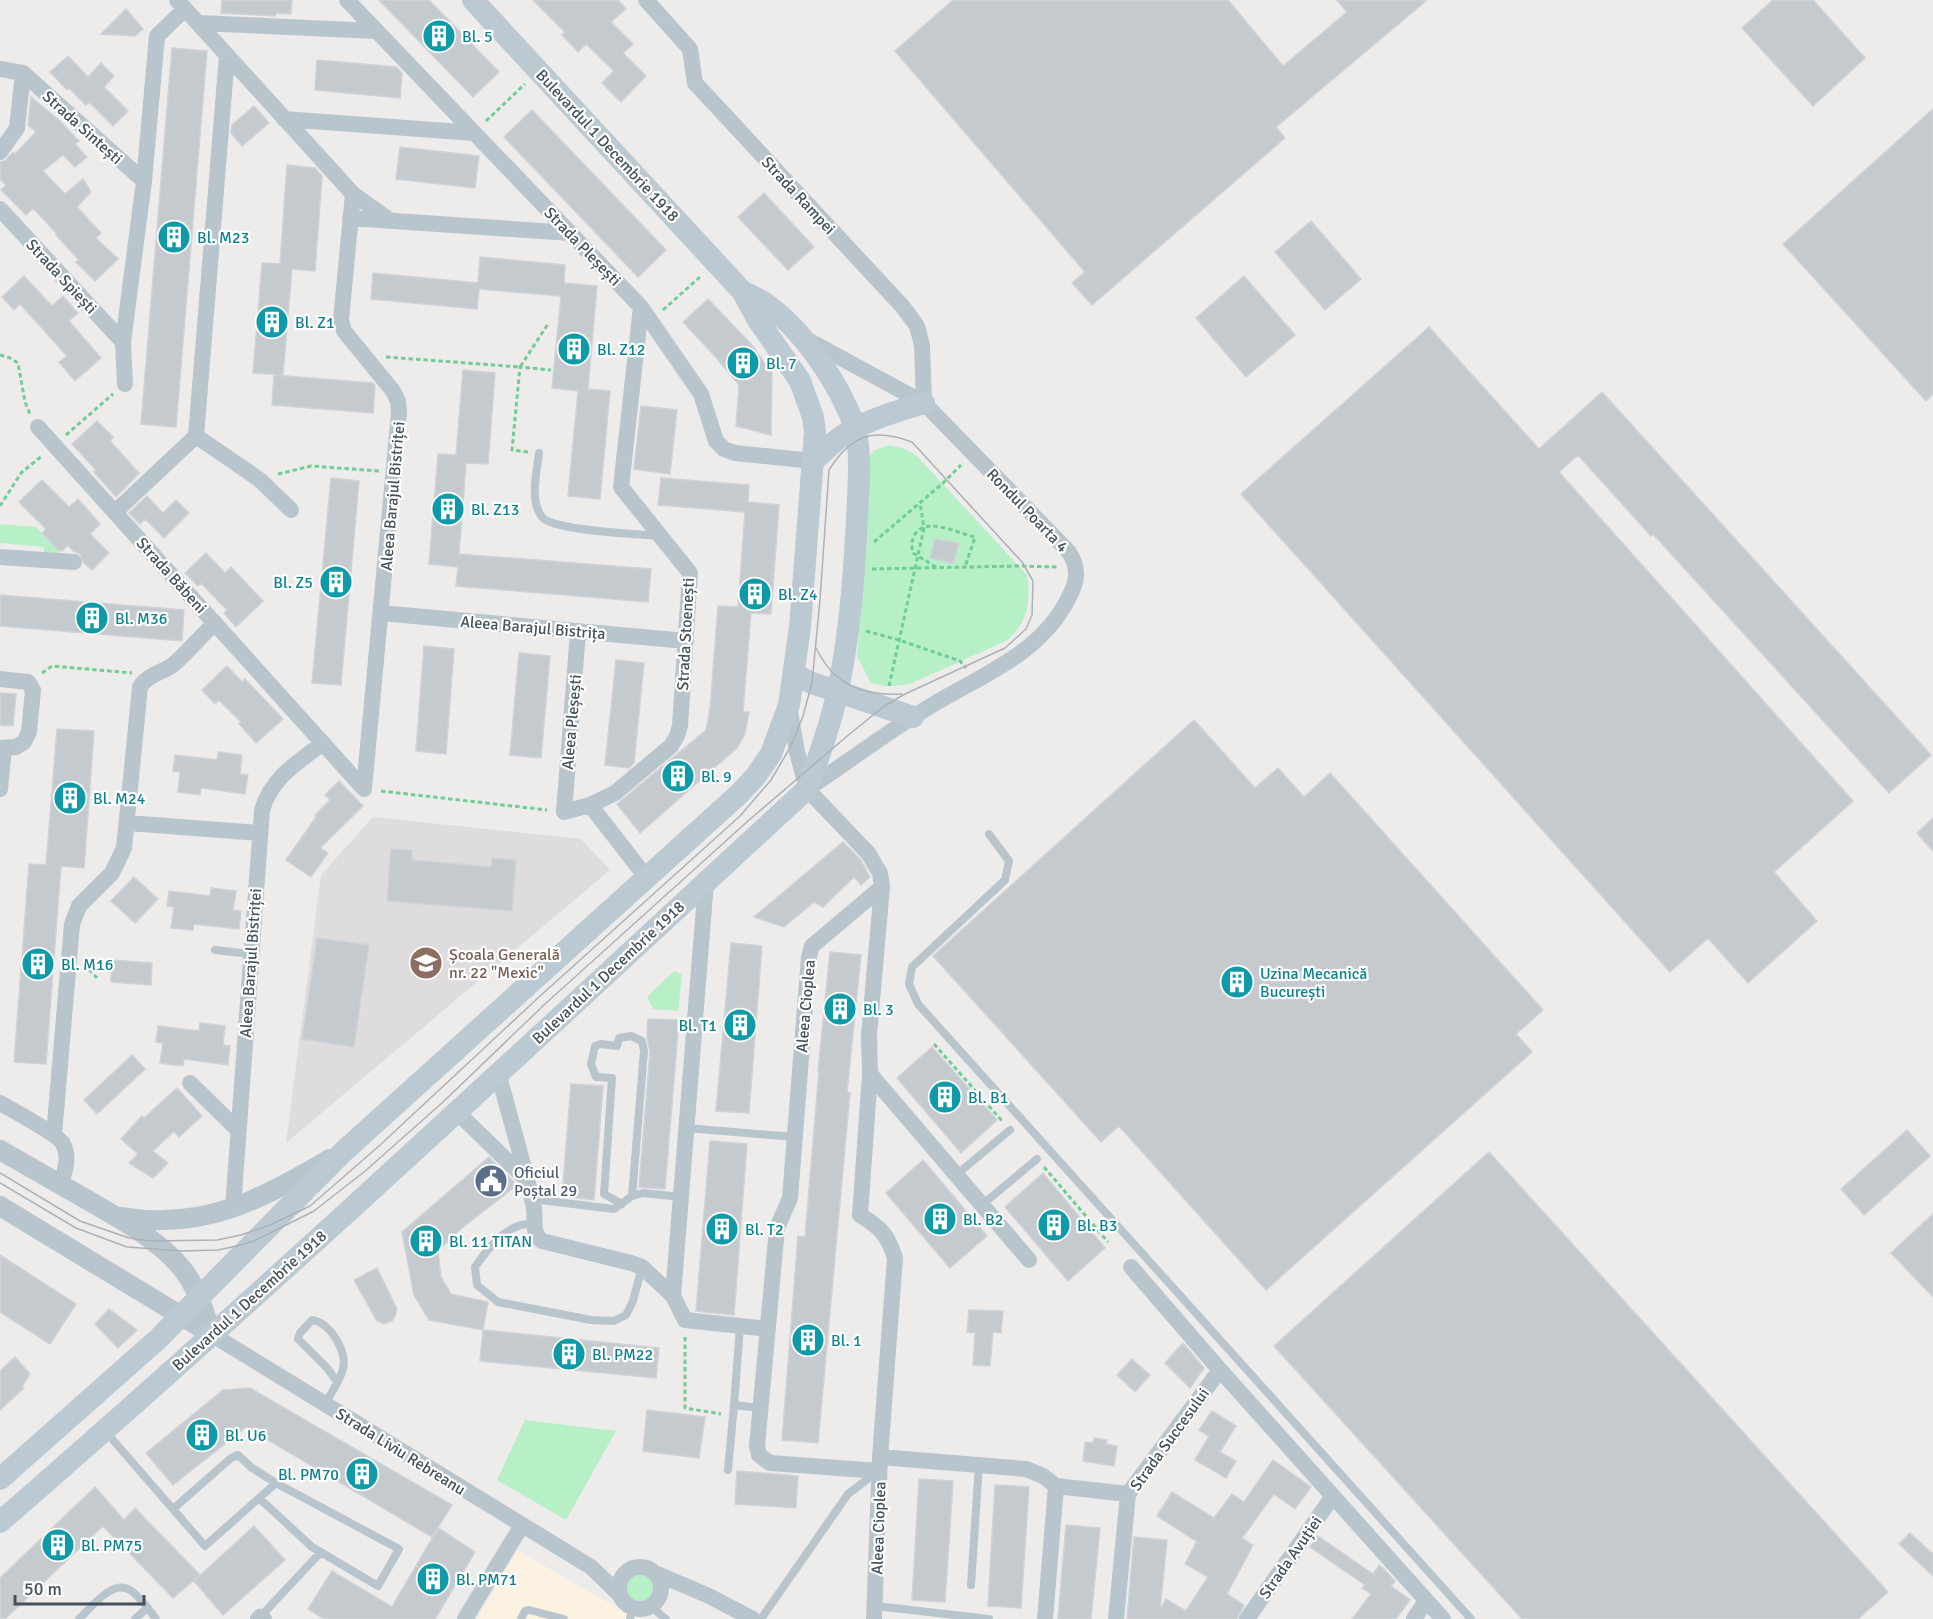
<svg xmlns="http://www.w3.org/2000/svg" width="1933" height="1619" font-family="Signika,sans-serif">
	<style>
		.commercial { fill: #fcf2e2 }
		.education { fill: #dfdcdd }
		.green { fill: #b7efc7 }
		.building { fill: #c5cacf; stroke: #cfd2d7; stroke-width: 1.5 }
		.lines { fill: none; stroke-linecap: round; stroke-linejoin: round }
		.path { stroke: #6fcd95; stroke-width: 3; stroke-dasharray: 4.5 3; stroke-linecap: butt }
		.service { stroke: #b9c5cc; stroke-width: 8 }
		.minor { stroke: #b9c5cc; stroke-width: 16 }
		.tertiary { stroke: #b9c5cc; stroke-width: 20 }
		.secondary { stroke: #bbc9d3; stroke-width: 22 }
		.tram { stroke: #adb1b6; stroke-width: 1.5 }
		.labels { text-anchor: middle; stroke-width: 4.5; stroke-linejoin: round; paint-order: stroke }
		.culture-label { font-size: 16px; fill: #0d838f; stroke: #fff; text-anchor: start }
		.street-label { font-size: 16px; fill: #445159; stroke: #fff }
		.education-label { font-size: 16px; fill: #785e54; stroke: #fff; text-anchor: start }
		.service-label { font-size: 16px; fill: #4e5e75; stroke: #fff; text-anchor: start }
	</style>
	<rect width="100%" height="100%" fill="#eeebeb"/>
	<path class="commercial" d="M517,1550L596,1596L640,1619H477Z"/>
	<path class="education" d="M373,817L581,839L610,870L286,1143L321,875Z"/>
	<path class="green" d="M888,445L902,448L915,454L1027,575C1031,603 1028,620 1008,640L912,683C897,687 885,687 871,683L857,656L866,554L868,459L873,451Z
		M0,524L36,527L60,553L44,552V547L0,543Z
		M674,971L682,975L678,1011L653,1009L647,997Z
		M525,1420L616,1431L566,1520L497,1480Z
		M624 1587a16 16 0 1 1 32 0a16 16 0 1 1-32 0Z"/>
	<path class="building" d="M222,0H292L291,14L276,13L275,16L221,13Z
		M379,0H429L499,72L473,97Z
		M533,0H618L626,9L611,22L633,44L623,53L646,76L621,102L602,83L614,71L586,44L578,52L562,35L565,32Z
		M953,0H1228L1283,66L1347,12L1337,0H1427L1276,127L1285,138L1092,305L1072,283L1085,272L895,51Z
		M1773,0H1813L1865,58L1813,106L1742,28Z
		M126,9L143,29L135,36L101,34Z
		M172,48L207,51L176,427L141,424Z
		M68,56L88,77L101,63L114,76L104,87L128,111L113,126L89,102L86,105L69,88L67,90L50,72Z
		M317,60L396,67L402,73L400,98L315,90Z
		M31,97L60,121L79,141L75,144L87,157L75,167L63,155L43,171L65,194L83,179L91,192L77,207L101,233L96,238L118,259L95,281L76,262L79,260L56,235L57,234L33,208L26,215L1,190L6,185L0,179V162L5,161L13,152L15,154L36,132L28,125Z
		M254,106L269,123L242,146L231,133L232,125Z
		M1933,109V394L1926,401L1783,244Z
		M532,110L666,250L638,277L504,137Z
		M400,147L479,156L475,188L396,179Z
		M287,165L315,168L322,176L315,271L292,269L283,375L253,373L262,263L280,264Z
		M764,193L814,247L788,270L738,217Z
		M1311,221L1361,279L1325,310L1275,252Z
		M480,257L565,265L564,283L597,286L588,389L610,391L600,499L568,496L578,391L552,388L561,296L479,289L477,309L371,299L373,273L478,283Z
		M24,276L52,306L63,296L78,313L69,321L101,358L75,381L59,362L67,356L20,304L14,310L2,297Z
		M1244,276L1295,335L1246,377L1196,318Z
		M708,299L751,344L772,373L771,435L736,426L739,385L712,353L683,322Z
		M1429,327L1539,449L1602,392L1931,755L1889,793L1653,534L1651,536L1578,455L1559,472L1853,801L1774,872L1817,921L1748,983L1708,938L1670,972L1241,494Z
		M463,370L495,373L488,464L466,463L459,554L651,569L648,602L456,586L458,567L429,564L438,454L456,455Z
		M274,375L373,383L375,386L373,413L272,405Z
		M641,406L677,410L670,474L634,469Z
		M97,421L113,437L110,441L139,473L116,497L94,472L96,470L72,444Z
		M331,478L359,481L341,685L312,683Z
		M661,478L749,485L748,502L779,505L771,614L751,613L743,712H749L745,734L737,748L640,833L617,804L706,730L710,709L718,606L738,607L745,512L658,505Z
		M42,480L69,507L78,499L100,524L90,534L109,553L92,570L84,563L80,554L73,551L68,545L62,551L58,550L42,533L46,529L19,502Z
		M147,496L163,513L176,500L189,513L164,538L145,519L140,524L129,513Z
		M935,539L959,543L953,563L930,558Z
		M206,553L225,573L231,567L263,601L236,627L224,613L227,610L201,583L198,586L185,573Z
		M0,595L184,610L182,641L0,626Z
		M424,646L454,649L446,754L416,751Z
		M519,653L550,656L541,758L510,755Z
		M616,660L644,663L634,763L629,768L605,765Z
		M227,666L242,682L245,679L283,719L256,743L239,724L241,722L219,700L215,704L202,690Z
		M0,693L16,694L13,726L0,725Z
		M1194,720L1255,788L1278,768L1304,797L1330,773L1543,1010L1516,1034L1532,1052L1266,1290L1119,1126L1101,1142L933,956Z
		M57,729L94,731L84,868L61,866L46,1064L14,1062L29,864L46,865Z
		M218,752L242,755L240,774L248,775L245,794L201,788L200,795L178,792L180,772L173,771L175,755L217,760Z
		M339,781L363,806L320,848L328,853L311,877L286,860L316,817L315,815L330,800L325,795Z
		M1933,818V851L1917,833Z
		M843,842L860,859L870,877L861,885L854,877L823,907L814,902L784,927L754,917Z
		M391,849L412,850V860L491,867L492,858L516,860L512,911L387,901Z
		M134,877L158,899L135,923L111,901Z
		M211,888L236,891L233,910L241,911L239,929L194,924L193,930L171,928L174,907L167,906L169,891L210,896Z
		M317,938L369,945L354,1047L302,1039Z
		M731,943L762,946L749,1113L716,1111Z
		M830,952L861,955L847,1092L850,1093L818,1443L782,1440L798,1236L805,1237L819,1071H818Z
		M112,960L152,963L151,985L111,982Z
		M648,1019L679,1020L665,1189L639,1187L650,1052L647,1037Z
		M200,1023L225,1026L223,1045L230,1046L228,1065L184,1059L183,1066L160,1063L163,1043L156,1042L158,1026L199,1031Z
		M932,1047L997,1120L961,1153L897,1078Z
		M132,1055L145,1069L97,1114L84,1100Z
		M571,1084L603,1086L594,1200L562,1196Z
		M177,1088L202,1116L179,1137L174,1131L153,1151L168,1163L153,1178L129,1163L138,1154L121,1139L142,1116L144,1118Z
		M1907,1130L1930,1156L1864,1215L1841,1189Z
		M710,1141L747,1144L734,1315L696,1311Z
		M1489,1152L1888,1592L1858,1619H1522L1274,1346Z
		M489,1157L517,1185L462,1228L438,1251L441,1277L451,1294L488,1302L483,1330L429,1320L414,1295L402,1232Z
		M923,1160L987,1236L950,1268L886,1193Z
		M1043,1173L1105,1248L1068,1281L1005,1207Z
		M1933,1214V1297L1891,1253Z
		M0,1255L76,1304L50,1344L0,1312Z
		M377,1268L397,1309L395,1316L392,1321L384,1324L377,1321L354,1280Z
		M109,1309L137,1330L118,1348L95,1324Z
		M969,1310L1003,1311L1001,1333L993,1332L990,1366L973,1365L975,1333L967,1332Z
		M483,1330L659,1348L656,1378L480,1361Z
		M1183,1343L1204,1368L1190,1388L1165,1363Z
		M15,1357L30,1374L22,1386L24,1388L0,1410V1371Z
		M1132,1359L1150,1375L1135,1392L1117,1375Z
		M250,1388L452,1505L432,1537L246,1427L173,1485L146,1453L223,1390Z
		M647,1410L705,1417L699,1458L643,1451Z
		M1212,1411L1236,1426L1220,1452L1236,1461L1226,1478L1195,1460L1209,1436L1199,1430Z
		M1094,1438L1107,1440L1106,1444L1117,1446L1114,1466L1083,1461L1085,1442L1093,1443Z
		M1273,1460L1311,1487L1295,1509L1274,1494L1242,1538L1253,1545L1227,1594L1244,1605L1237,1619H1127L1134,1537L1167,1540L1160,1610L1166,1599L1186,1611L1208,1577L1185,1564L1196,1543H1199L1157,1516L1172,1492L1214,1518L1232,1494L1244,1502Z
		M737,1471L798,1476L796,1508L735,1504Z
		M919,1479L953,1481L945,1602L912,1600Z
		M995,1485L1029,1487L1021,1608L988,1606Z
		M95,1487L124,1520L135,1508L200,1575L173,1598L103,1526L5,1619H0V1578Z
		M1066,1525L1100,1528L1091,1619H1058Z
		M254,1526L285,1560L223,1615L194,1581Z
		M438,1528L475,1552L435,1619H324L308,1609L332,1571L392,1607Z
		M1910,1533L1933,1554V1576L1899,1544Z
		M1318,1536L1373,1574L1379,1565L1384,1569L1395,1581L1391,1586L1410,1600L1396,1619H1352L1371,1594L1362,1588L1365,1585L1310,1547Z"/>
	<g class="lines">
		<path class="path" d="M486,121L525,84
			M663,310L701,276
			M0,355L10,358L18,363L25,402L30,414
			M386,357L520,367L548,324
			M66,435L113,394
			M528,452L512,450L520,367L551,370
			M278,474L311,466L379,471
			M0,506L21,473L43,455
			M874,542L943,483L961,465
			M936,567L913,553C909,539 916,526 932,526C943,526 963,534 975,537L965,567
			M872,569L1018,566L1057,567
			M866,631L899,640L960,661L966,668
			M42,673L52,666L132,673
			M889,686L924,528L920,503
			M381,791L547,810
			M84,964L97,978
			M934,1044L1003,1122
			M1044,1167L1108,1242
			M685,1337V1408L721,1414"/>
		<path class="service" d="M539,453C537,472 529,500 542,517C553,531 639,534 660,536
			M989,834L1009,861L1005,880L912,967L909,984L918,1004L1471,1619
			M215,950L250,954
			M686,1128L794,1137
			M956,1175L1010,1130
			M532,1199L614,1209L632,1196L643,1193L681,1197
			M622,1204L604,1194L612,1078L596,1077L591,1064L595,1046L601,1044L617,1046L619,1038L631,1036L642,1041L644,1051L632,1196
			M982,1205L1037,1159
			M535,1224C508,1221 489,1247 475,1267L477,1285L498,1302L591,1320L614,1321L626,1315L633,1301L642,1267
			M325,1404C331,1393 340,1381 343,1369C348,1352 330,1322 312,1320L300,1333L298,1339L328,1369L337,1382
			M734,1405L740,1327
			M106,1432L205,1546L276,1483
			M728,1470L734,1405L760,1408
			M173,1509L231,1458L238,1455L252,1468L276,1483L399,1549L378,1586L312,1547L259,1498
			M971,1585L979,1465
			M650,1606L666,1619
			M876,1606L989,1619
			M260,1617L320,1553
			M79,1619C91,1608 112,1579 130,1590C140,1596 149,1610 156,1619
			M135,1619L147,1608
			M521,1619L525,1611L529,1610L564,1619
			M630,1619L633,1608
			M761,1619L848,1494L877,1472"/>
		<path class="minor" d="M177,0L353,194L391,221
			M347,0L641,307L701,394L716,441L724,449L735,453L813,461
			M646,0L690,49L695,83L903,307L917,326L922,345L924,403
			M199,23L376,31
			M0,69L23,73
			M23,73L144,181
			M284,119L474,133
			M0,152L17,128L23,73
			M353,194L341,320L344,331L393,391L398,401L399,413L364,789
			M0,209L123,342
			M350,218L571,233
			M806,339L924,403L1069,552C1080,569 1077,583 1068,599C1040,655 979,676 929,707C887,732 848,762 807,789
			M125,384L123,342L144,181L157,36L185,9
			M38,427L364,789
			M196,436L260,480L291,510
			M115,512L196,436L227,55
			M0,557L74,562
			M381,613L686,641
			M578,632L564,812L590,805L615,793L671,746L677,736L680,726L690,573L621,487L641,307
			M0,679L28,682L33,690L29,732L24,742L16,747L0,748
			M789,706L797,752L807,789L868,853L880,873L882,887L869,1035L870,1074L860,1215C881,1228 888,1235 895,1258L880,1457L874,1619
			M0,789L4,748
			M590,805L646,877
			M128,823L259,833
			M706,882L673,1296L685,1320L768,1329
			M498,1073C510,1116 522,1159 533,1203C537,1216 530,1233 542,1241L631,1263L642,1267L673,1296
			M870,1074L1029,1260
			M190,1083L237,1129
			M0,1103C12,1110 59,1135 63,1144C70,1156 65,1173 60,1185
			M457,1112L527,1180
			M54,1135L72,924L79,906L112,873L124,848L140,687C148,674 163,673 174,664C189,651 201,636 215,623
			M233,1208L262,810C272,777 297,763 323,743
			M1131,1267L1220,1370L1443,1619
			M211,1334L591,1567L619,1594
			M880,1457L1026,1469L1043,1476L1056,1486L1128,1494
			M879,1471L770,1463L759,1455L757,1446L777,1228L790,1198L809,957L812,946L882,887
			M619 1588a21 21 0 1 1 42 0a21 21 0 1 1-42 0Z
			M655,1573L709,1596L753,1619
			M258,1619L260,1617L264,1619
			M465,1619L522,1525
			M1045,1619L1056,1486
			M1116,1619L1128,1494L1220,1370
			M1247,1619L1333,1496
			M1414,1619L1426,1601"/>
		<path class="tertiary" d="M0,1150C28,1166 56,1182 84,1198C118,1218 159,1239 184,1271C198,1290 205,1312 211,1334
			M0,1206L211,1334
			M122,1217C206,1231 260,1199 330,1159"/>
		<path class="secondary" d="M813,461C822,454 829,446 838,439C862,421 895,412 924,403
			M794,674L812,683L913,717
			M0,1479L158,1339L343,1152L738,795L755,777L771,754L789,705L800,627L815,432L813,417L800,381L758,320L742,291L473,0
			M0,1522C274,1284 540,1035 807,789C819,757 831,724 838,690C850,633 854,576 857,519C858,494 862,452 855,428C841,386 805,333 770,307C762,300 751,296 742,291"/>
		<path class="tram" d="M816,648C834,685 862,696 902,694
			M0,1173L80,1221L129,1238L151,1241L217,1240L241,1235L270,1225L310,1206L379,1146L539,997L740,816L771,780L791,746L803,716L812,683L820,600L829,470C851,435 873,427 912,442L1022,562L1033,581L1032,615L1026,629L1005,648L905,694L883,707L846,737L748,821L545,1004L442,1103L364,1172L314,1211L254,1241L237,1246L218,1250L182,1251L127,1247L76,1228L0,1183"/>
	</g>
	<defs>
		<symbol id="building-disc" viewBox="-11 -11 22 22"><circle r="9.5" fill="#0f9aa8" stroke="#fff"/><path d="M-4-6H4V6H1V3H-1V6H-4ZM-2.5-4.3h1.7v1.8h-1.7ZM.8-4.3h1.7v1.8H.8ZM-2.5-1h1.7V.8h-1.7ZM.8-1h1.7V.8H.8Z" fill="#fff"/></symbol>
		<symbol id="school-disc" viewBox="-11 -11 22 22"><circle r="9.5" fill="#8d6e63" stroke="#fff"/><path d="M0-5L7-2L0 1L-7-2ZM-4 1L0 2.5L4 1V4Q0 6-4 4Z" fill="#fff"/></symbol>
		<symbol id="civic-disc" viewBox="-11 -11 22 22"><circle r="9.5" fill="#5c6f8a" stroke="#fff"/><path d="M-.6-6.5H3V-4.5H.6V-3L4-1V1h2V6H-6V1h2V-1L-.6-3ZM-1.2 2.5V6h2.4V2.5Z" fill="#fff"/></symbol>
	</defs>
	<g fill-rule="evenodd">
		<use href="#building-disc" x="420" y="17" width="38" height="38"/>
		<use href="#building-disc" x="155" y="218" width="38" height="38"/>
		<use href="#building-disc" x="253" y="303" width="38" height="38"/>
		<use href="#building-disc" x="555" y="330" width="38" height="38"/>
		<use href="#building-disc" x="724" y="344" width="38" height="38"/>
		<use href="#building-disc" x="429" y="490" width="38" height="38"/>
		<use href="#building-disc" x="317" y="563" width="38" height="38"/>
		<use href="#building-disc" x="736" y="575" width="38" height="38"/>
		<use href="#building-disc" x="73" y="599" width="38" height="38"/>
		<use href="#building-disc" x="659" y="757" width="38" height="38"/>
		<use href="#building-disc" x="51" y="779" width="38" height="38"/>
		<use href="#school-disc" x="407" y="944" width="38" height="38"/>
		<use href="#building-disc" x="19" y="945" width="38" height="38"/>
		<use href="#building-disc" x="1218" y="963" width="38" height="38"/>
		<use href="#building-disc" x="821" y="990" width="38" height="38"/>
		<use href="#building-disc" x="721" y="1006" width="38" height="38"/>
		<use href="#building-disc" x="926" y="1078" width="38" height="38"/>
		<use href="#civic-disc" x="472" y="1162" width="38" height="38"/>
		<use href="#building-disc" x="921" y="1200" width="38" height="38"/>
		<use href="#building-disc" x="1035" y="1206" width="38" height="38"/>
		<use href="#building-disc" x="703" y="1210" width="38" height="38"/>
		<use href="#building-disc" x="407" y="1222" width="38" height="38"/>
		<use href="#building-disc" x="789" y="1321" width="38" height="38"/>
		<use href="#building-disc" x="550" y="1335" width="38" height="38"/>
		<use href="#building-disc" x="183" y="1416" width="38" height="38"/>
		<use href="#building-disc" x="343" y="1455" width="38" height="38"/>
		<use href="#building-disc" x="39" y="1526" width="38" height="38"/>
		<use href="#building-disc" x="414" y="1560" width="38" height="38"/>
	</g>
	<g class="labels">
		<g class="culture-label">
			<text x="462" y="42">Bl. 5</text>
			<text x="197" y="243">Bl. M23</text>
			<text x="295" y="328">Bl. Z1</text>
			<text x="597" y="355">Bl. Z12</text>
			<text x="766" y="369">Bl. 7</text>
			<text x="471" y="515">Bl. Z13</text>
			<text x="313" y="588" text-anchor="end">Bl. Z5</text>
			<text x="778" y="600">Bl. Z4</text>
			<text x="115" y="624">Bl. M36</text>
			<text x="701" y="782">Bl. 9</text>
			<text x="93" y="804">Bl. M24</text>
			<text x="61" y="970">Bl. M16</text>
			<text x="1260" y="979">Uzina Mecanică<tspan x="1260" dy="18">București</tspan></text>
			<text x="863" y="1015">Bl. 3</text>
			<text x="717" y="1031" text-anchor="end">Bl. T1</text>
			<text x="968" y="1103">Bl. B1</text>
			<text x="963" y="1225">Bl. B2</text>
			<text x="1077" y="1231">Bl. B3</text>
			<text x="745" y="1235">Bl. T2</text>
			<text x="449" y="1247">Bl. 11 TITAN</text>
			<text x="831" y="1346">Bl. 1</text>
			<text x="592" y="1360">Bl. PM22</text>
			<text x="225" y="1441">Bl. U6</text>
			<text x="339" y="1480" text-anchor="end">Bl. PM70</text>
			<text x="81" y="1551">Bl. PM75</text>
			<text x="456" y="1585">Bl. PM71</text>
		</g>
		<g class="street-label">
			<text transform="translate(83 127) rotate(42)" y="6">Strada Sintești</text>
			<text transform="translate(608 145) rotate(47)" y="6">Bulevardul 1 Decembrie 1918</text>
			<text transform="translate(799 195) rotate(47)" y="6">Strada Rampei</text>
			<text transform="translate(583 246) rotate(46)" y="6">Strada Pleșești</text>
			<text transform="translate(62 276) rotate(47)" y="6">Strada Spiești</text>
			<text transform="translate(392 496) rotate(-85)" y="6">Aleea Barajul Bistriței</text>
			<text transform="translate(1028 510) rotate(46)" y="6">Rondul Poarta 4</text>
			<text transform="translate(172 575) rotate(48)" y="6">Strada Băbeni</text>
			<text transform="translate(533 627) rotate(5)" y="6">Aleea Barajul Bistrița</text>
			<text transform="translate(685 634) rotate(-87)" y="6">Strada Stoenești</text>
			<text transform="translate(571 722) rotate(-85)" y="6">Aleea Pleșești</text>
			<text transform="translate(250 963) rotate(-86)" y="6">Aleea Barajul Bistriței</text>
			<text transform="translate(608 972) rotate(-43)" y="6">Bulevardul 1 Decembrie 1918</text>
			<text transform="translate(805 1006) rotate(-85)" y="6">Aleea Cioplea</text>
			<text transform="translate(249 1300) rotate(-42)" y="6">Bulevardul 1 Decembrie 1918</text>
			<text transform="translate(1169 1439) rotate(-54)" y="6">Strada Succesului</text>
			<text transform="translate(401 1451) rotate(32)" y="6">Strada Liviu Rebreanu</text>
			<text transform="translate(878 1528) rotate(-88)" y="6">Aleea Cioplea</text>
			<text transform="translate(1290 1557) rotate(-55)" y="6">Strada Avuției</text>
		</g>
		<g class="education-label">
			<text x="449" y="960">Școala Generală<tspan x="449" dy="18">nr. 22 "Mexic"</tspan></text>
		</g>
		<g class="service-label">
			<text x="514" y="1178">Oficiul<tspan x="514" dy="18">Poștal 29</tspan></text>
		</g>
	</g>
	<path d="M15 1595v9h129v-9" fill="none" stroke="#445159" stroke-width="3"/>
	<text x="24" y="1595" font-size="18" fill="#445159" stroke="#ffffff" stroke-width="4.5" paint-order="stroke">50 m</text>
</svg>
